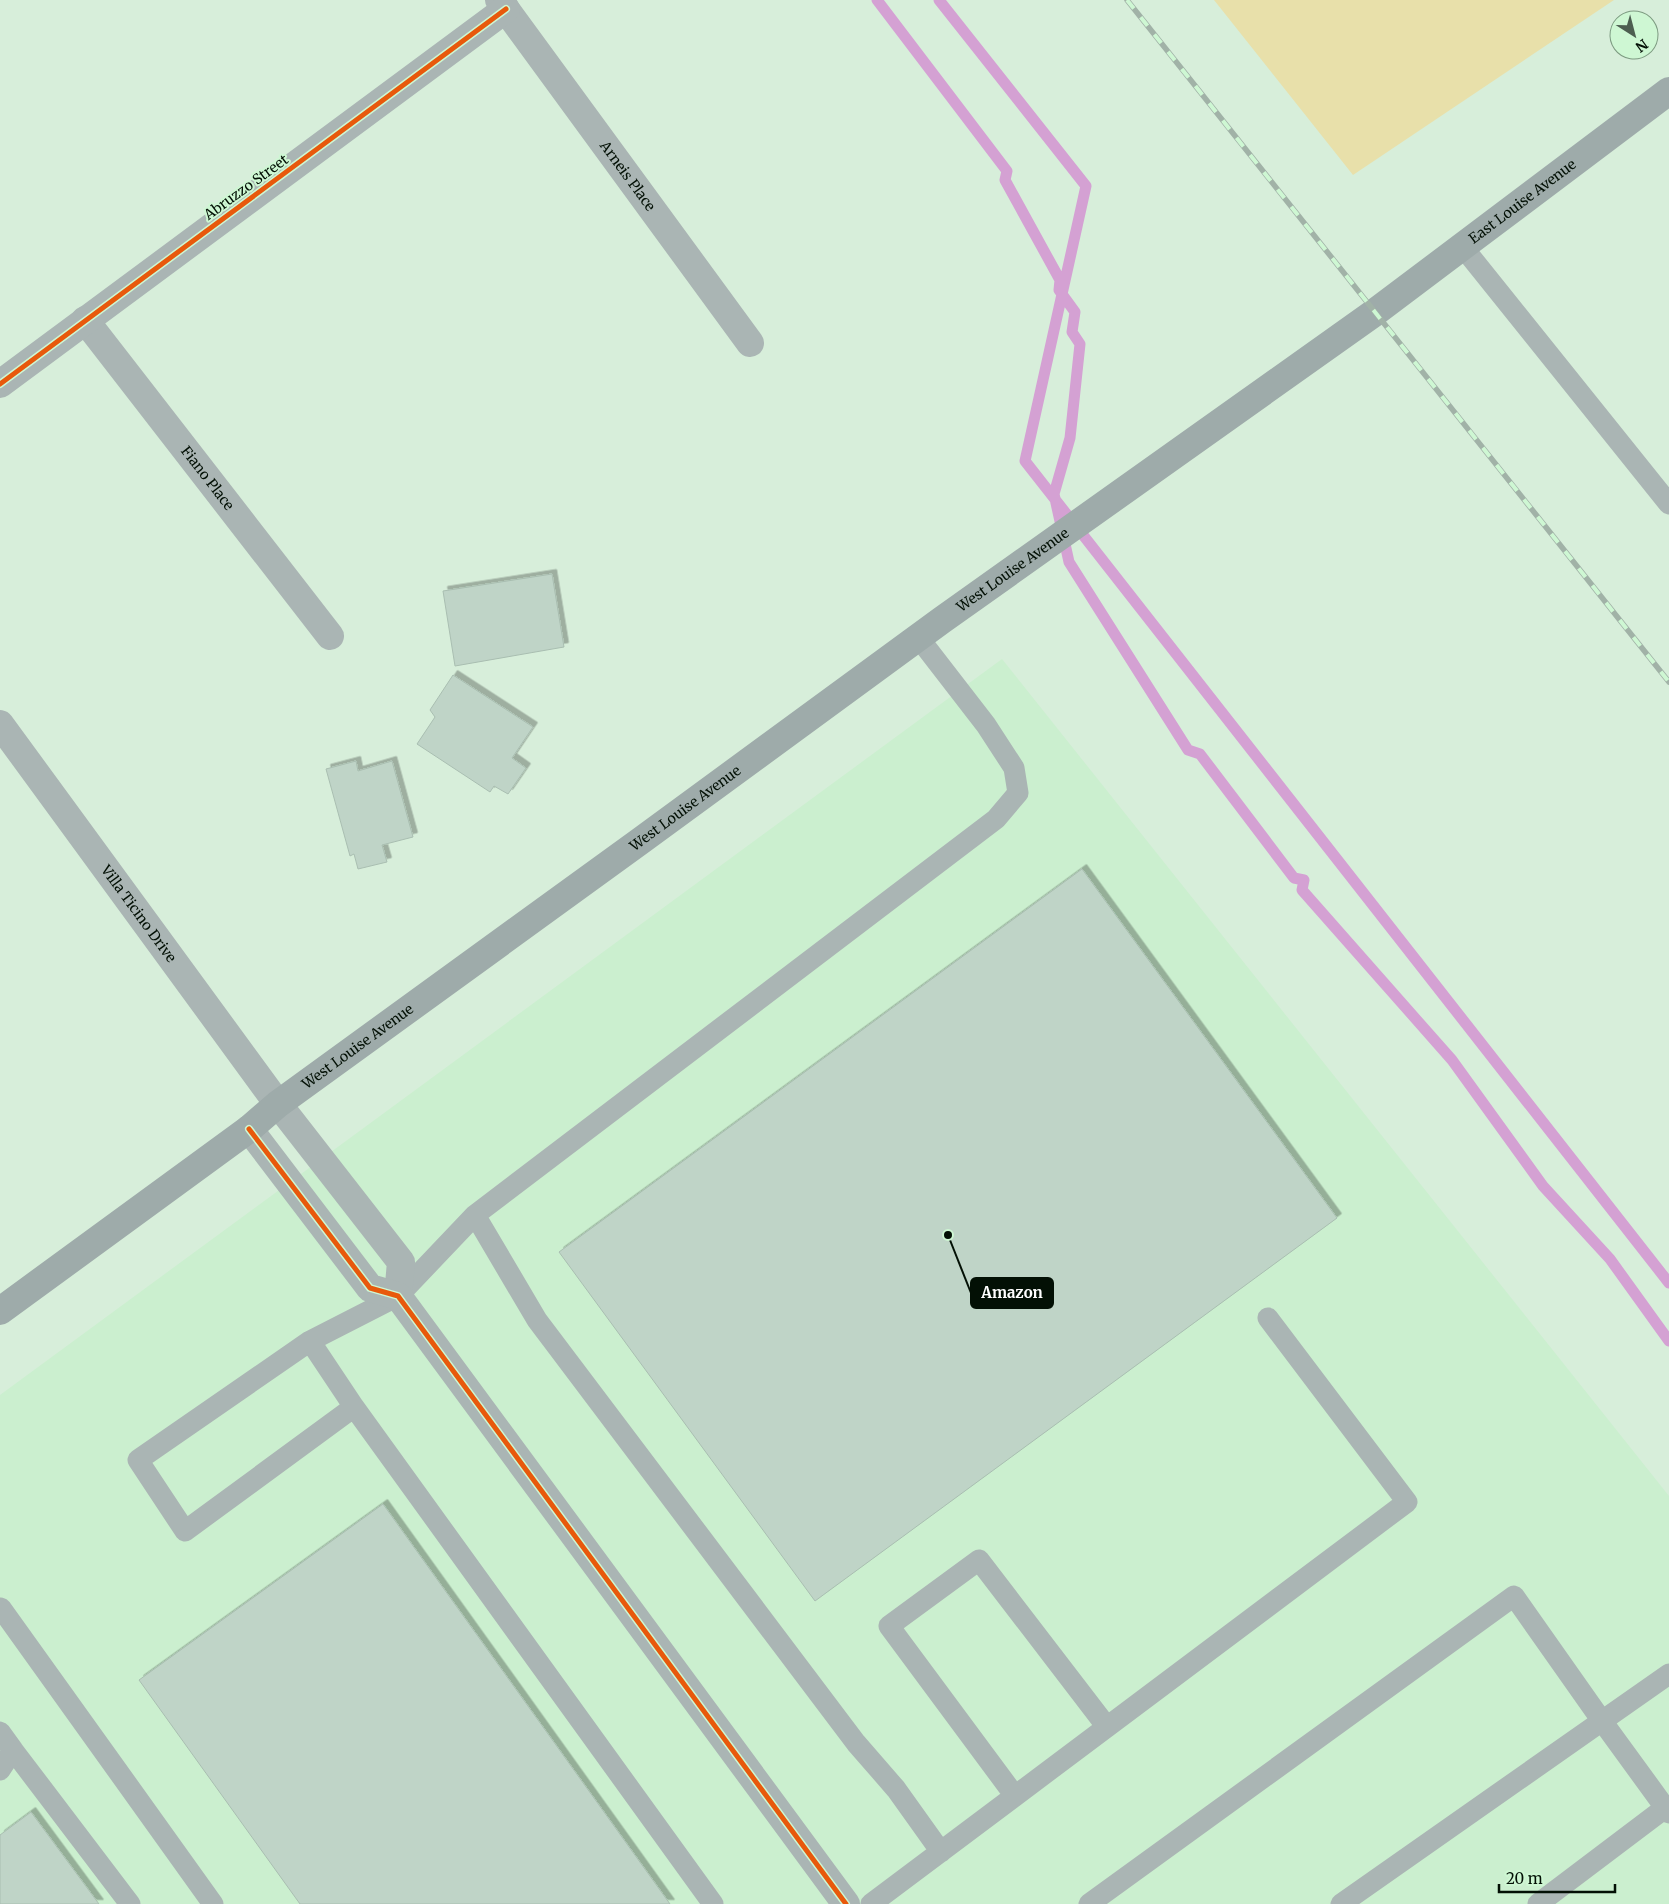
<svg xmlns="http://www.w3.org/2000/svg" width="1669" height="1904" font-family="Merriweather,serif">
	<style>
		.built { fill: #cbefcf }
		.green { fill: #e8e0aa }
		.lines { fill: none; stroke-linecap: round; stroke-linejoin: round }
		.stream { stroke: #d4a1d3; stroke-width: 11 }
		.building { fill: #bfd4c7; stroke: #a9beb1; filter: url(#shadow) }
		.lane { stroke: #aab5b4; stroke-width: 21 }
		.street { stroke: #aab5b4; stroke-width: 28 }
		.secondary { stroke: #9eabaa; stroke-width: 28 }
		.rail-casing { stroke: #a1b2a7; stroke-width: 5.5 }
		.rail { stroke: #cef7d3; stroke-width: 4; stroke-dasharray: 11; stroke-linecap: butt }
		.cycleway-casing { stroke: #cef7d3; stroke-width: 8 }
		.cycleway { stroke: #e8590c; stroke-width: 5 }
		.labels { text-anchor: middle; stroke-width: 4; stroke-linejoin: round; paint-order: stroke }
		.street-label { font-size: 14px; fill: #031005; stroke: #cef7d3 }
		.leader { fill: none; stroke: #031005; stroke-width: 2 }
		.callout-dot { fill: #031005; stroke: #cef7d3; stroke-width: 2 }
		.callout { fill: #031005; stroke: #031005; stroke-width: 2 }
		.callout-label { font-size: 15px; text-anchor: middle; font-weight: bold; fill: #fff }
	</style>
	<defs>
		<filter id="shadow"><feDropShadow dx="4.5" dy="-4.5" stdDeviation="0" flood-color="#0004"/></filter>
	</defs>
	<rect width="100%" height="100%" fill="#d7eeda"/>
	<path class="built" d="M1002,659L1669,1496V1904H0V1395Z"/>
	<path class="green" d="M1214,0H1614L1353,175Z"/>
	<g class="lines">
		<path class="stream" d="M877,0L1007,171L1005,180L1060,280L1059,290L1075,312L1072,332L1080,344L1070,438L1054,494L1069,562L1188,750L1200,754L1294,878L1304,880L1302,890L1452,1060L1543,1186L1610,1259L1669,1341
			M939,0L1086,186L1025,461L1669,1283"/>
	</g>
	<path class="building" d="M552,574L564,647L455,666L443,591Z
		M453,675L533,727L512,758L526,768L508,794L494,786L490,792L417,744L435,717L430,710Z
		M356,761L358,771L392,761L413,837L382,845L387,862L358,869L354,854L350,856L326,769Z
		M1082,869L1337,1218L815,1601L559,1252Z
		M383,1504L670,1904H300L139,1680Z
		M31,1812L99,1904H0V1835Z"/>
	<g class="lines">
		<path class="lane" d="M1462,246L1669,504
			M475,1215L537,1320L856,1743L896,1789L941,1852
			M310,1341L354,1407L713,1904
			M354,1407L185,1531L138,1460L310,1341L398,1296L475,1215L996,819L1018,793L1014,768L986,725L918,637
			M1,1608L213,1904
			M0,1732L13,1750L0,1770
			M13,1750L130,1904
			M1015,1796L889,1626L979,1560L1107,1727
			M871,1904L1407,1502L1268,1318
			M1089,1904L1514,1596L1602,1721L1669,1813
			M1341,1904L1669,1674
			M1538,1904L1665,1808"/>
		<g class="street">
			<path id="s1" d="M499,0L750,343"/>
			<path id="s2" d="M85,320L330,636"/>
			<path d="M0,384L506,9"/>
			<path id="s3" d="M0,724L278,1104L401,1262L398,1296"/>
			<path d="M249,1129L370,1288L398,1296L846,1904"/>
		</g>
		<path class="secondary" id="s4" d="M0,1311L249,1129L278,1104L639,842L942,620L1374,313L1669,91"/>
		<defs>
			<path id="rail" d="M1127,0L1669,682"/>
		</defs>
		<use href="#rail" class="rail-casing"/>
		<use href="#rail" class="rail"/>
		<defs>
			<path id="cycleway" d="M0,384L506,9
				M249,1129L370,1288L398,1296L846,1904"/>
		</defs>
		<use href="#cycleway" class="cycleway-casing"/>
		<use href="#cycleway" class="cycleway"/>
	</g>
	<g class="labels">
		<g class="street-label">
			<text dy="5" stroke="none"><textPath href="#s1" startOffset="218">Arneis Place</textPath></text>
			<text transform="translate(246 187) rotate(-36)" y="5">Abruzzo Street</text>
			<text dy="5" stroke="none"><textPath href="#s4" startOffset="1884">East Louise Avenue</textPath></text>
			<text dy="5" stroke="none"><textPath href="#s2" startOffset="200">Fiano Place</textPath></text>
			<text dy="5" stroke="none"><textPath href="#s4" startOffset="1255">West Louise Avenue</textPath></text>
			<text dy="5" stroke="none"><textPath href="#s4" startOffset="850">West Louise Avenue</textPath></text>
			<text dy="5" stroke="none"><textPath href="#s3" startOffset="235">Villa Ticino Drive</textPath></text>
			<text dy="5" stroke="none"><textPath href="#s4" startOffset="445">West Louise Avenue</textPath></text>
		</g>
	</g>
	<path class="leader" d="M948 1235L971 1293"/>
	<circle class="callout-dot" cx="948" cy="1235" r="5"/>
	<rect class="callout" x="971" y="1278" width="82" height="30" rx="5"/>
	<g class="callout-label">
		<text x="1012" y="1298">Amazon</text>
	</g>
	<g transform="translate(1634 35) rotate(144)"><circle r="24" fill="#cef7d3" stroke="#7d9b81"/>
	<path d="M0-4L9 19L0 12L-9 19Z" fill="#4d5e50"/>
	<text y="-8" font-size="14" font-weight="bold" text-anchor="middle" fill="#031005">N</text>
	</g>
	<path d="M1499 1884v8h116v-8" fill="none" stroke="#031005" stroke-width="2.5"/>
	<text x="1506" y="1884" font-size="15" fill="#031005" stroke="#cef7d3" stroke-width="4" paint-order="stroke">20 m</text>
</svg>
